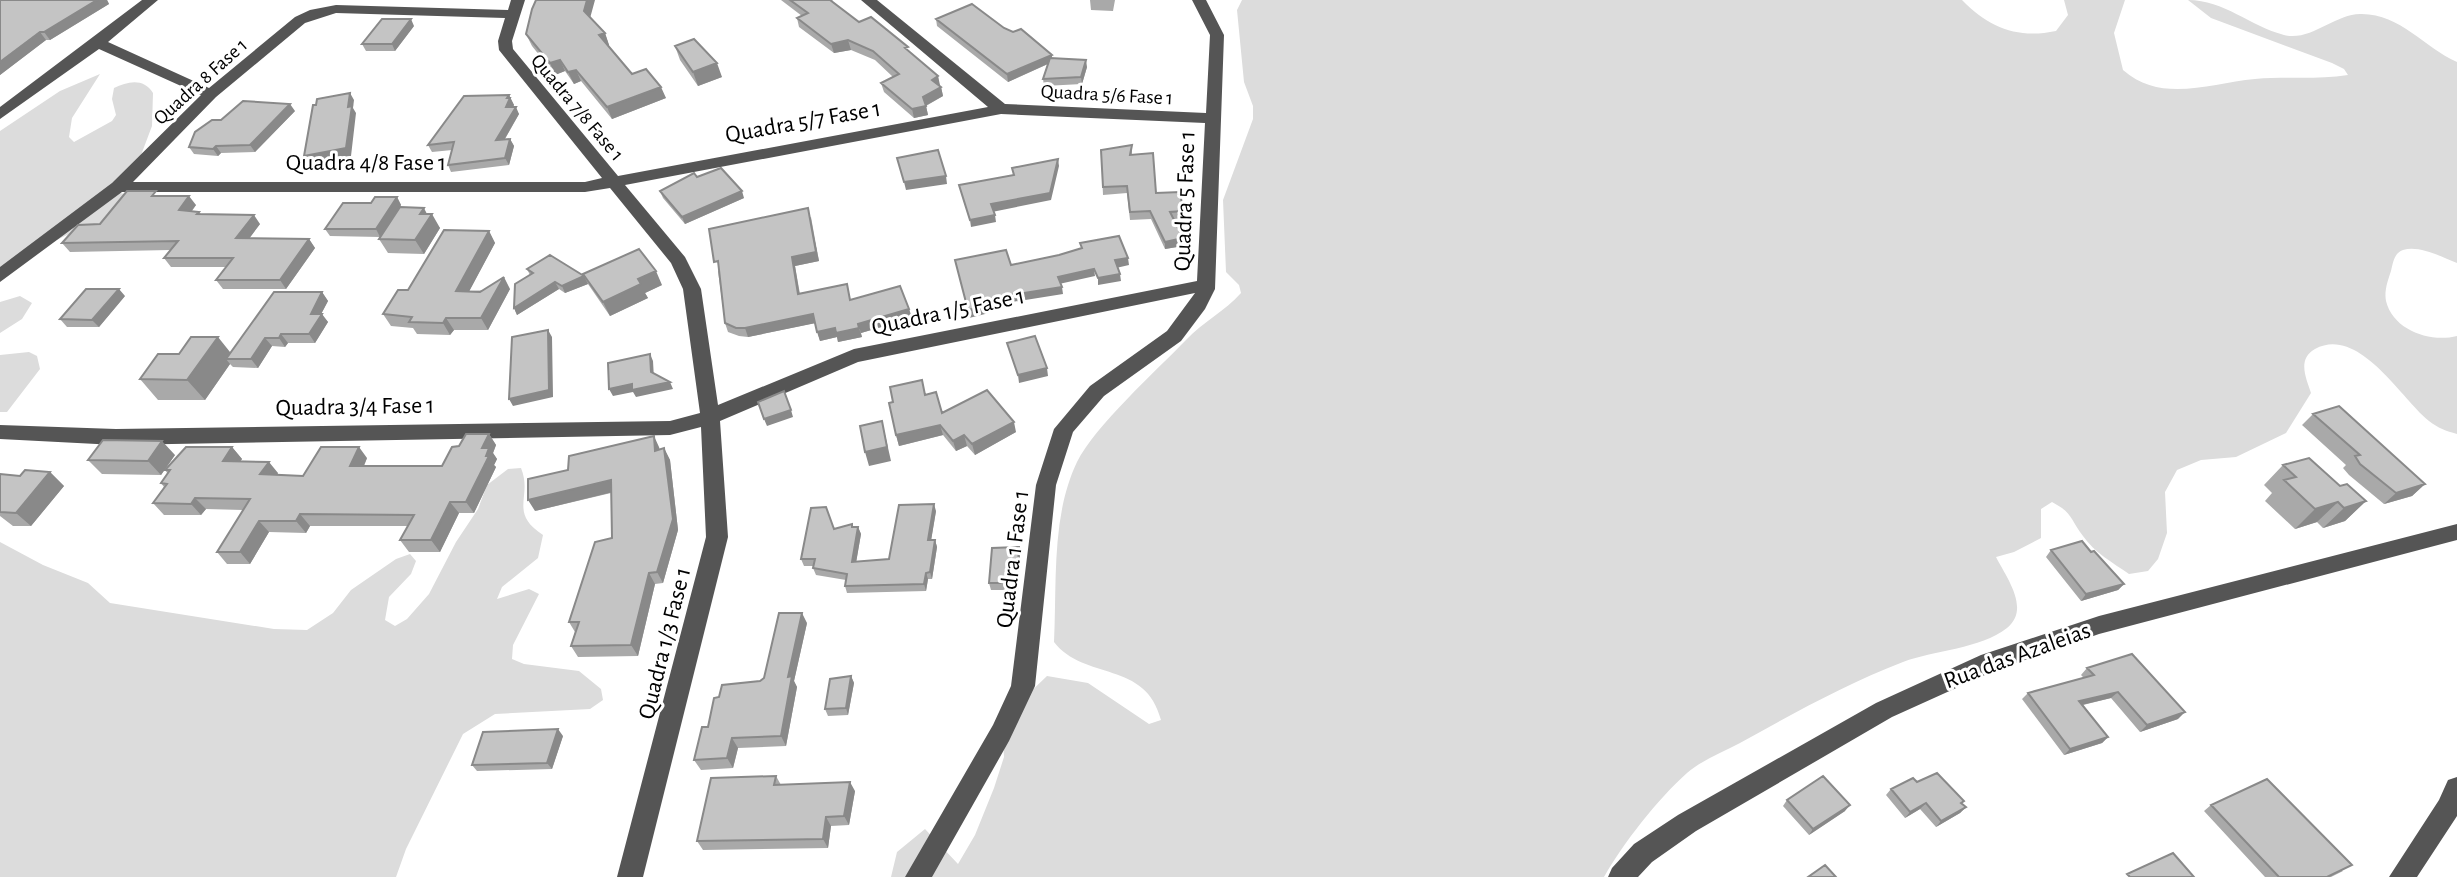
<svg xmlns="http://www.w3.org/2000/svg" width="2457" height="877" font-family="'Alegreya Sans',sans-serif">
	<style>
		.green { fill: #dcdcdc }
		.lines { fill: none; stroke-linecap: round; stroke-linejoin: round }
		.minor { fill: #555; fill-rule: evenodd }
		.wall { fill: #a9a9a9 }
		.shaded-wall { fill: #898989 }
		.building { fill: #c4c4c4; stroke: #898989; stroke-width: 2 }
		.labels { text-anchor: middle; stroke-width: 6; stroke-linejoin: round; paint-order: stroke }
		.far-street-label { font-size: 20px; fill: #000; stroke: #fff }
		.street-label { font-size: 24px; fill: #000; stroke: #fff }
	</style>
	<rect width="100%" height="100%" fill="#fff"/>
	<path class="green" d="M1242,0H1962C1989,28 2018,39 2056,31L2068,15L2064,0H2125L2114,33L2123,70C2162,104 2210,83 2255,79C2286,76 2317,80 2348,75L2344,69L2332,63L2211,18L2188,0C2224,0 2250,26 2284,35C2310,42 2335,14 2360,14C2400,13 2423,47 2457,62V263C2442,257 2419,245 2403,250C2394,253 2393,263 2391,271C2388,280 2384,291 2386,301C2393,330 2430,343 2457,336V434C2446,431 2438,428 2429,421C2402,400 2359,325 2315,349C2297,359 2306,378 2311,393L2286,433L2236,457L2201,460L2177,470L2165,492L2167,533L2158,559L2148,571L2129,574C2113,563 2094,552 2083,536C2070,519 2073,513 2052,502L2041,509V538L2014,552L1996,557C2006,577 2031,609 2007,628C1980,649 1935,650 1903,662C1846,684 1794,713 1740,743C1723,752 1702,760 1687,773C1657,800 1624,842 1604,877H891L897,852L925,829L958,864L975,835L994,788L1004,757L1003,741L1023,699L1047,676L1088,683L1149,724L1161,720C1146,660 1084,681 1054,642C1057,584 1051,516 1077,462C1095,426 1156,371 1186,340C1203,322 1225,311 1241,293L1239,285L1226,272L1223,200L1253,119V106L1244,82L1237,10Z
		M100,74L72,118L69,137L74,142L112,121L116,115L112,99L114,88C128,81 144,78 153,93L152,126L135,171L109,191L125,194L108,221C63,233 37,249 0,277V131L60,91Z
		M20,296L32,303L22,319L0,333V302Z
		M29,352L37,356L40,369L7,412H0V355Z
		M521,468C533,497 508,512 543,535L538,558L502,587L497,599L529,589L539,594L513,645L512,659L524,664L579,671L601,689L603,700L590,709L495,714L463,734L406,849L396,877H0V542L43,565L88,583L110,603L274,629L307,630L333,613L351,590L396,559L410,554L416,561L411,574L389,597L385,620L395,626L407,619L429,594L456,542L478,509L487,485L508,469Z"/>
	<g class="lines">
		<path class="minor" d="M142,0H158L108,42L209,88L295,17L310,10L336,5L508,10L511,0H525L512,41L513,49L618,176L988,107L861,0H877L1005,104L1206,113L1210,35L1192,0H1206L1224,35L1215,289L1205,309L1181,341L1104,396L1073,432L1056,485L1035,686L1009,741L932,877H905L993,725L1011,686L1036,485L1054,429L1090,386L1167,331L1195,293L858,362L720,421L728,537L643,877H617L706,537L701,427L670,435L116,445L0,439V425L116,429L670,421L700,413L683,289L671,263L610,188L585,192H122L0,282V267L112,183L201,95L99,49L0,119V107ZM336,13L505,18L498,41L499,50L602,178L585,182H133L216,97L305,23ZM1001,114L1205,123L1197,281L854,349L718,405L701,289L685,257L625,185Z
			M2457,524V540L2099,634L1996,670L1892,717L1696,831L1652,862L1638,877H1608L1612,868L1634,844L1678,815L1876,703L1981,655L2099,616Z
			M2457,777V816L2417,877H2389L2439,800L2448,780Z"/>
	</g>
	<path class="wall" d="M0,0H107L109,4L50,40H46L0,75Z
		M781,0H833L832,1L859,22L910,52L938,76L939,85L941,87L943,96L926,106L928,115L914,118L884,92L881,83L893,77L875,60L851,50L834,53L799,27L797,18L802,16Z
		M1090,0H1115L1113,11L1091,10Z
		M590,17L605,33L609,45H608L632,74L666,98L612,119L581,81L574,84L565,71L555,75L532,46L526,34Z
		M936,19L1004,28L1052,58L1087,67L1082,84L1044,86L1043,79L1048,64L1008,82L937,26Z
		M414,26L395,51H366L362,44Z
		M675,46L722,77L698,86L680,60Z
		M509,95L514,105L513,107L519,114L505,139H510L514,146L509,165L451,172L448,165L452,150L432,152L428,145Z
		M295,111L255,152L221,153L218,156L194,154L189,147L221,120Z
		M1132,145V154L1156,193L1183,211V218L1174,219L1183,246L1165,249L1151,219L1130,220L1127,193L1103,195L1101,150Z
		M697,177L744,198L685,224L663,198L660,191Z
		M160,196L196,205L192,211L199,212L201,214L260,224L249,238L309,239L315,248L286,289H223L216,280L226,267H171L164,258L170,250L70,252L62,243L100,224Z
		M397,197L401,205L380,237L330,236L325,229L371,203Z
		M427,214L440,228L424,254L388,253L379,239Z
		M811,217L819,261L795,266L800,294L851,300L909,309L912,318L861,333L862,337L838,342L837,337L820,341L815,323L748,337L739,336L728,332L725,323L718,271Z
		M489,231L495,243L469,291L510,289L488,330H454L450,335L417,334L413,328L391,326L383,314L408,290Z
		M527,269L584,276L662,285L645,293L648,298L610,316L588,284L565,293L559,289L517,315L514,308L530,275Z
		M322,292L328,301L321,314L328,322L315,343H288L285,347L272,346L258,368L233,367L230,364L205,400H158L140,379L179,354L231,353Z
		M125,296L99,327H67L60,319Z
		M926,395L942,413L1016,432L975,455L967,446L956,451L943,435L899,446L896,435L893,402Z
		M2313,414L2425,484L2412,496L2384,504L2349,475L2343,468L2346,465L2302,425Z
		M489,434L496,445L493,453L497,459L494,465L496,467L474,513H459L440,552H409L400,540L408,526H310L306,533L269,532L250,564H227L217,552L243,510L206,509L201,515H164L153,503L164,487L161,483L168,474L165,470L232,447L242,459L240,461L278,473L277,475L303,476L367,458L364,466H442L459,446Z
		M659,447L660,450L664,448L670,460L678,530L663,583L655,584L638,656L578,657L571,646L575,632L569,622L612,538L611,493L535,511Z
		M175,455L161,475L102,474L88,460Z
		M2283,465L2340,486L2366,501L2345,521L2323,528L2317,522L2295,529L2265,501L2272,493L2264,485Z
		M50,472L64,486L31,526H13L0,516V474L20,476Z
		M936,511L931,540H935L937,547L932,579H928L926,591L847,593L845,586L846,580L816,575L813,568L814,566H804L801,559L834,529L858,527L861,534L856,562L889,559Z
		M1019,547L1020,554L1018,590H991L989,583Z
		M2051,550L2091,552L2124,584L2118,590L2081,601L2046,557Z
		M807,623L794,681L797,687L786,746L738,748L733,768L701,770L694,760L719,697L760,681L764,678Z
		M2087,668L2178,719L2140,732L2111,698L2083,705L2108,737L2102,743L2064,755L2022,699L2028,693L2084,678L2081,675Z
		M851,676L854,683L848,715L828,716L825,709Z
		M563,736L552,769L477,771L472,765Z
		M776,776L781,785L855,791L849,825L831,826L828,848L703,850L697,841Z
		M1917,782L1964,801L1962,804L1966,807L1960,813L1936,827L1920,809L1905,818L1886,795L1891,789Z
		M1787,800L1845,811L1809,835L1783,806Z
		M2211,805L2343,871L2331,877H2265L2204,811Z"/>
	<path class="shaded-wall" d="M97,0H107L109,4L50,40L44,32Z
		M587,0H595L589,22L584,11Z
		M411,19L414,26L395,51L392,44Z
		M40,32L46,40L0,75V62Z
		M605,33L609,45L604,47L599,35Z
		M848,40L851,50L834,53L831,44Z
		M1052,55V62L1008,82L1007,74Z
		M560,60L565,71L555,75L550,63Z
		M1086,60L1087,67L1082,84L1081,77Z
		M717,63L722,77L698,86L693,72Z
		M576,70L581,81L574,84L568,72Z
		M938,76L940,85L934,89L932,80Z
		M661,87L666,98L612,119L607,107Z
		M941,87L943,96L925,106L923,97Z
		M350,93L354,100L353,108L356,113L351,156L309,163L304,156L348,107Z
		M509,95L514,105L509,114L506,107L507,98Z
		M290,104L295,111L255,152L250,145Z
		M926,106L928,115L914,118L912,109Z
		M516,107L519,114L500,147L496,140Z
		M510,139L514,146L509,165L505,158Z
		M216,146L221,153L218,156L213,149Z
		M1058,159L1059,166L1051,200L992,212L991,204Z
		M946,176L947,184L906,190L904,182Z
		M742,191L744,198L685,224L682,217Z
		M189,196L196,205L186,218L179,210Z
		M397,197L401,205L380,237L376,229Z
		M424,208L429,218L432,214L440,228L424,254L415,240L420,214Z
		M808,208L819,261L795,266L801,303L798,294L792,257Z
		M254,215L260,224L243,247L236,238Z
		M995,215L996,222L971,227L970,220Z
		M489,231L495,243L463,303L456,291Z
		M1183,238V246L1165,249V242Z
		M309,239L315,248L286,289L280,280Z
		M1128,258L1129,265L1116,268L1115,260Z
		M1094,269L1095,276L1059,284L1058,277Z
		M656,271L662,285L645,293L648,298L610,316L603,302L638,279Z
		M1120,274L1121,281L1098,285V278Z
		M584,276L588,284L565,293L562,286Z
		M504,277L510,289L488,330L481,318Z
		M555,282L559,289L517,315L514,308Z
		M1062,287L1063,294L987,306L985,299Z
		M119,289L125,296L99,327L92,320Z
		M322,292L328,301L318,320L322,314L328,322L315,343L309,334L311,314Z
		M987,306L989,313L969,318L968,310Z
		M909,309L912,318L861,333L858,324Z
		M813,314L816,323L748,337L745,328Z
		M446,318L454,330L450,335L443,323Z
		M835,328H859L862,337L838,342L837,337L820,341L817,332Z
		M548,330L552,337L553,397L513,406L509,399Z
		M281,334L288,343L285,347L279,338Z
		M218,337L234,357L226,359L230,364L205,400L187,380Z
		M265,338L272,346L258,368L251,359Z
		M650,354L653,361L654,379L651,372Z
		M1047,368L1048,376L1019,383L1018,375Z
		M670,382L673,389L636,397L633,392L613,396L609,389L632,384Z
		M791,410L793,417L767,426L764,419Z
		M882,421L891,461L869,466L865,452Z
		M1014,422L1016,432L975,455L972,444Z
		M940,425L943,435L899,446L896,435Z
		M489,434L496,445L493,453L497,459L494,465L496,467L474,513L466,502L482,448Z
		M964,435L967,446L956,451L953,441Z
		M654,436L659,447L660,462L655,451Z
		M162,441L175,455L161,475L148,461Z
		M232,447L242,459L233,472L223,461Z
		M359,447L367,458L359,477L350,466Z
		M664,448L670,460L678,530L663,583L657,572Z
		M269,462L278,473L270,486L260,474Z
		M50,472L64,486L31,526L16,513Z
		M611,480L617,491L535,511L528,500Z
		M2425,484L2412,496L2384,504L2396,493Z
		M195,498L206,509L201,515L191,504Z
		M2366,501L2345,521L2323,528L2344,508Z
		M450,502L459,513L440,552L431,540Z
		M2338,502L2317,522L2295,529L2315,509Z
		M934,504L936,511L930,547L928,540Z
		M300,514L310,526L306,533L296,521Z
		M259,521L269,532L250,564L240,552Z
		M858,527L861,534L855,569L852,562Z
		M935,540L937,547L932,579L930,572Z
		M1019,547L1020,554L1018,590L1017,583Z
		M649,573L655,584L638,656L631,645Z
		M926,573L928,579L926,591L924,584Z
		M2124,584L2118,590L2081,601L2086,594Z
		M802,613L807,623L794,681L797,687L786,746L781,736L788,677Z
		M851,676L854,683L848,715L846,708Z
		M2118,692L2111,698L2073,707L2079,701Z
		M2185,712L2178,719L2140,732L2147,725Z
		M558,729L563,736L552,769L547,763Z
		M2108,737L2102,743L2064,755L2070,749Z
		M732,738L738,748L733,768L727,758Z
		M850,782L855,791L849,825L844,816Z
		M1926,803L1920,809L1905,818L1910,812Z
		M1850,805L1845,811L1809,835L1813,829Z
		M1966,807L1960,813L1936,827L1941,821Z
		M826,817L831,826L828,848L823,839Z"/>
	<path class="building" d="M0,0H97L44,32H40L0,62Z
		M536,0H587L584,11L605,33L599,35L632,74L646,69L661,87L607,107L576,70L568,72L560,60L550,63L526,34L532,9Z
		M790,0H830L859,22L871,17L908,47L905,48L938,76L932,80L941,87L923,97L926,106L912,109L881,83L899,74L873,51L848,40L831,44L797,18L808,13Z
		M972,4L1004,28L1013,32L1021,29L1052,55L1007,74L936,19Z
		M382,19H411L392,44H362Z
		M694,39L717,63L693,72L675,46Z
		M1050,58L1086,60L1081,77L1043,79Z
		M350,93L348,107L352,106L346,148L304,156L313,105H316L317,99Z
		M509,95L507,98H510L506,107H516L496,140L510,139L505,158L448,165L454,142L428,145L464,96Z
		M243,101L290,104L250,145L216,146L213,149L189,147L195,132L212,120H221Z
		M1132,145L1130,155L1153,153L1156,193L1180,192L1183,211L1170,212L1183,238L1165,242L1150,211L1130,212L1127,186L1103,187L1101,150Z
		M938,150L946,176L904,182L897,158Z
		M1058,159L1050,193L991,204L995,215L970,220L959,185L1014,175L1012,168Z
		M721,168L742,191L682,217L660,191L694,173L697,177Z
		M127,191H156L152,196H189L179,210L199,212L197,214L254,215L236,238L309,239L280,280H216L233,258H164L178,241L62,243L78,225L100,224Z
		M375,197H397L376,229H325L343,203H371Z
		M400,207L424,208L420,214H432L415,240L379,239Z
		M808,208L816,252L792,257L798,294L847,284L850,300L900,286L909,309L858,324L859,328L836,333L835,328L817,332L813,314L745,328H736L725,323L718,261L714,262L709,229Z
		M444,230L489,231L456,291L480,292L504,277L481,318H446L443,323L409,322L412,317L383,314L398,290H408Z
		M1119,236L1128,258L1115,260L1120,274L1098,278L1094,269L1058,277L1062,287L985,299L987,306L968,310L955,260L1006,250L1011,265L1059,255L1082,248L1080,243Z
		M639,249L656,271L638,279L641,284L603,302L583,274Z
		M550,255L584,276L562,286L555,282L514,308L515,284L533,273L527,269Z
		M86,289H119L92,320L60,319Z
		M274,292H322L311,314H322L309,334H281L279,338H265L251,359H226Z
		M548,330L549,390L509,399L512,337Z
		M1035,336L1047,368L1018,375L1007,343Z
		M191,337H218L187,380L140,379L158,354H179Z
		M650,354L651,372L670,382L632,390V384L609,389L608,363Z
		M922,380L925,395L936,392L942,413L987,390L1014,422L972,444L964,435L953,441L940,425L896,435L889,403L893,402L890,387Z
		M784,391L791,410L764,419L758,402Z
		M2339,406L2425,484L2396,493L2360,464L2355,456L2360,455L2313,414Z
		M882,421L887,447L865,452L860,426Z
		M466,434H489L482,448H489L486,456H489L466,502H450L431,540H400L414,515L300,514L296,521H259L240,552H217L250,499L195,498L191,504L153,503L167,484L161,483L170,470H165L186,447H232L223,461L269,462L260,474L303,476L321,447H359L350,466H442L452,447L459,446Z
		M654,436L655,451L664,448L673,519L657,572L649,573L631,645L571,646L579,622H569L595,542L612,538L611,480L528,500V479L568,470L569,456Z
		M103,440L162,441L148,461L88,460Z
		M2309,458L2340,486L2347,484L2366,501L2344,508L2338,502L2315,509L2284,480L2296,477L2283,465Z
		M25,470L50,472L16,513L0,512V474L20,476Z
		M934,504L928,540H935L930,572L926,573L924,584L845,586L847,574L813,568L815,559H801L811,508L826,507L834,529L852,524V527H858L852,562L889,559L899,505Z
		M2082,541L2091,552L2094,551L2124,584L2086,594L2051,550Z
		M1019,547L1017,583H989L992,548Z
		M779,613H802L788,677L792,676L781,736L732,738L727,758L694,760L702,727H708L714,698L719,697L722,685L760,681L764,678Z
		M2132,654L2185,712L2147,725L2118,692L2079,701L2108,737L2070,749L2028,693L2094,675L2087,668Z
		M851,676L846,708L825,709L830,679Z
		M558,729L547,763L472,765L483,732Z
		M1937,773L1964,801L1961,803L1966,807L1941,821L1926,803L1910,812L1891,789L1913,778L1917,782Z
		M776,776L774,785L850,782L844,816L826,817L823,839L697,841L711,778Z
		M1823,776L1850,805L1813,829L1787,800Z
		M2267,779L2352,865L2327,877H2279L2211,805Z
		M2173,853L2194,877H2130L2127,874Z
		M1825,865L1836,877H1808Z"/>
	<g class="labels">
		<g class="far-street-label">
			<text transform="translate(200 81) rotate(-42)" y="7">Quadra 8 Fase 1</text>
			<text transform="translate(1107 94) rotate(3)" y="7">Quadra 5/6 Fase 1</text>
			<text transform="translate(578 107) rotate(50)" y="7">Quadra 7/8 Fase 1</text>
		</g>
		<g class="street-label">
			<text transform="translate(803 121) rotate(-10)" y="8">Quadra 5/7 Fase 1</text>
			<text x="366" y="170">Quadra 4/8 Fase 1</text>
			<text transform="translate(1184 201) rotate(-88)" y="8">Quadra 5 Fase 1</text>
			<text transform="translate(948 311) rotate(-12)" y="8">Quadra 1/5 Fase 1</text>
			<text transform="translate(355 406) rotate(-1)" y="8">Quadra 3/4 Fase 1</text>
			<text transform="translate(1012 559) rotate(-83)" y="8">Quadra 1 Fase 1</text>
			<text transform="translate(664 643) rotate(-76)" y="8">Quadra 1/3 Fase 1</text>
			<text transform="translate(2017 655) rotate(-20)" y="8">Rua das Azaleias</text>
		</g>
	</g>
</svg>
